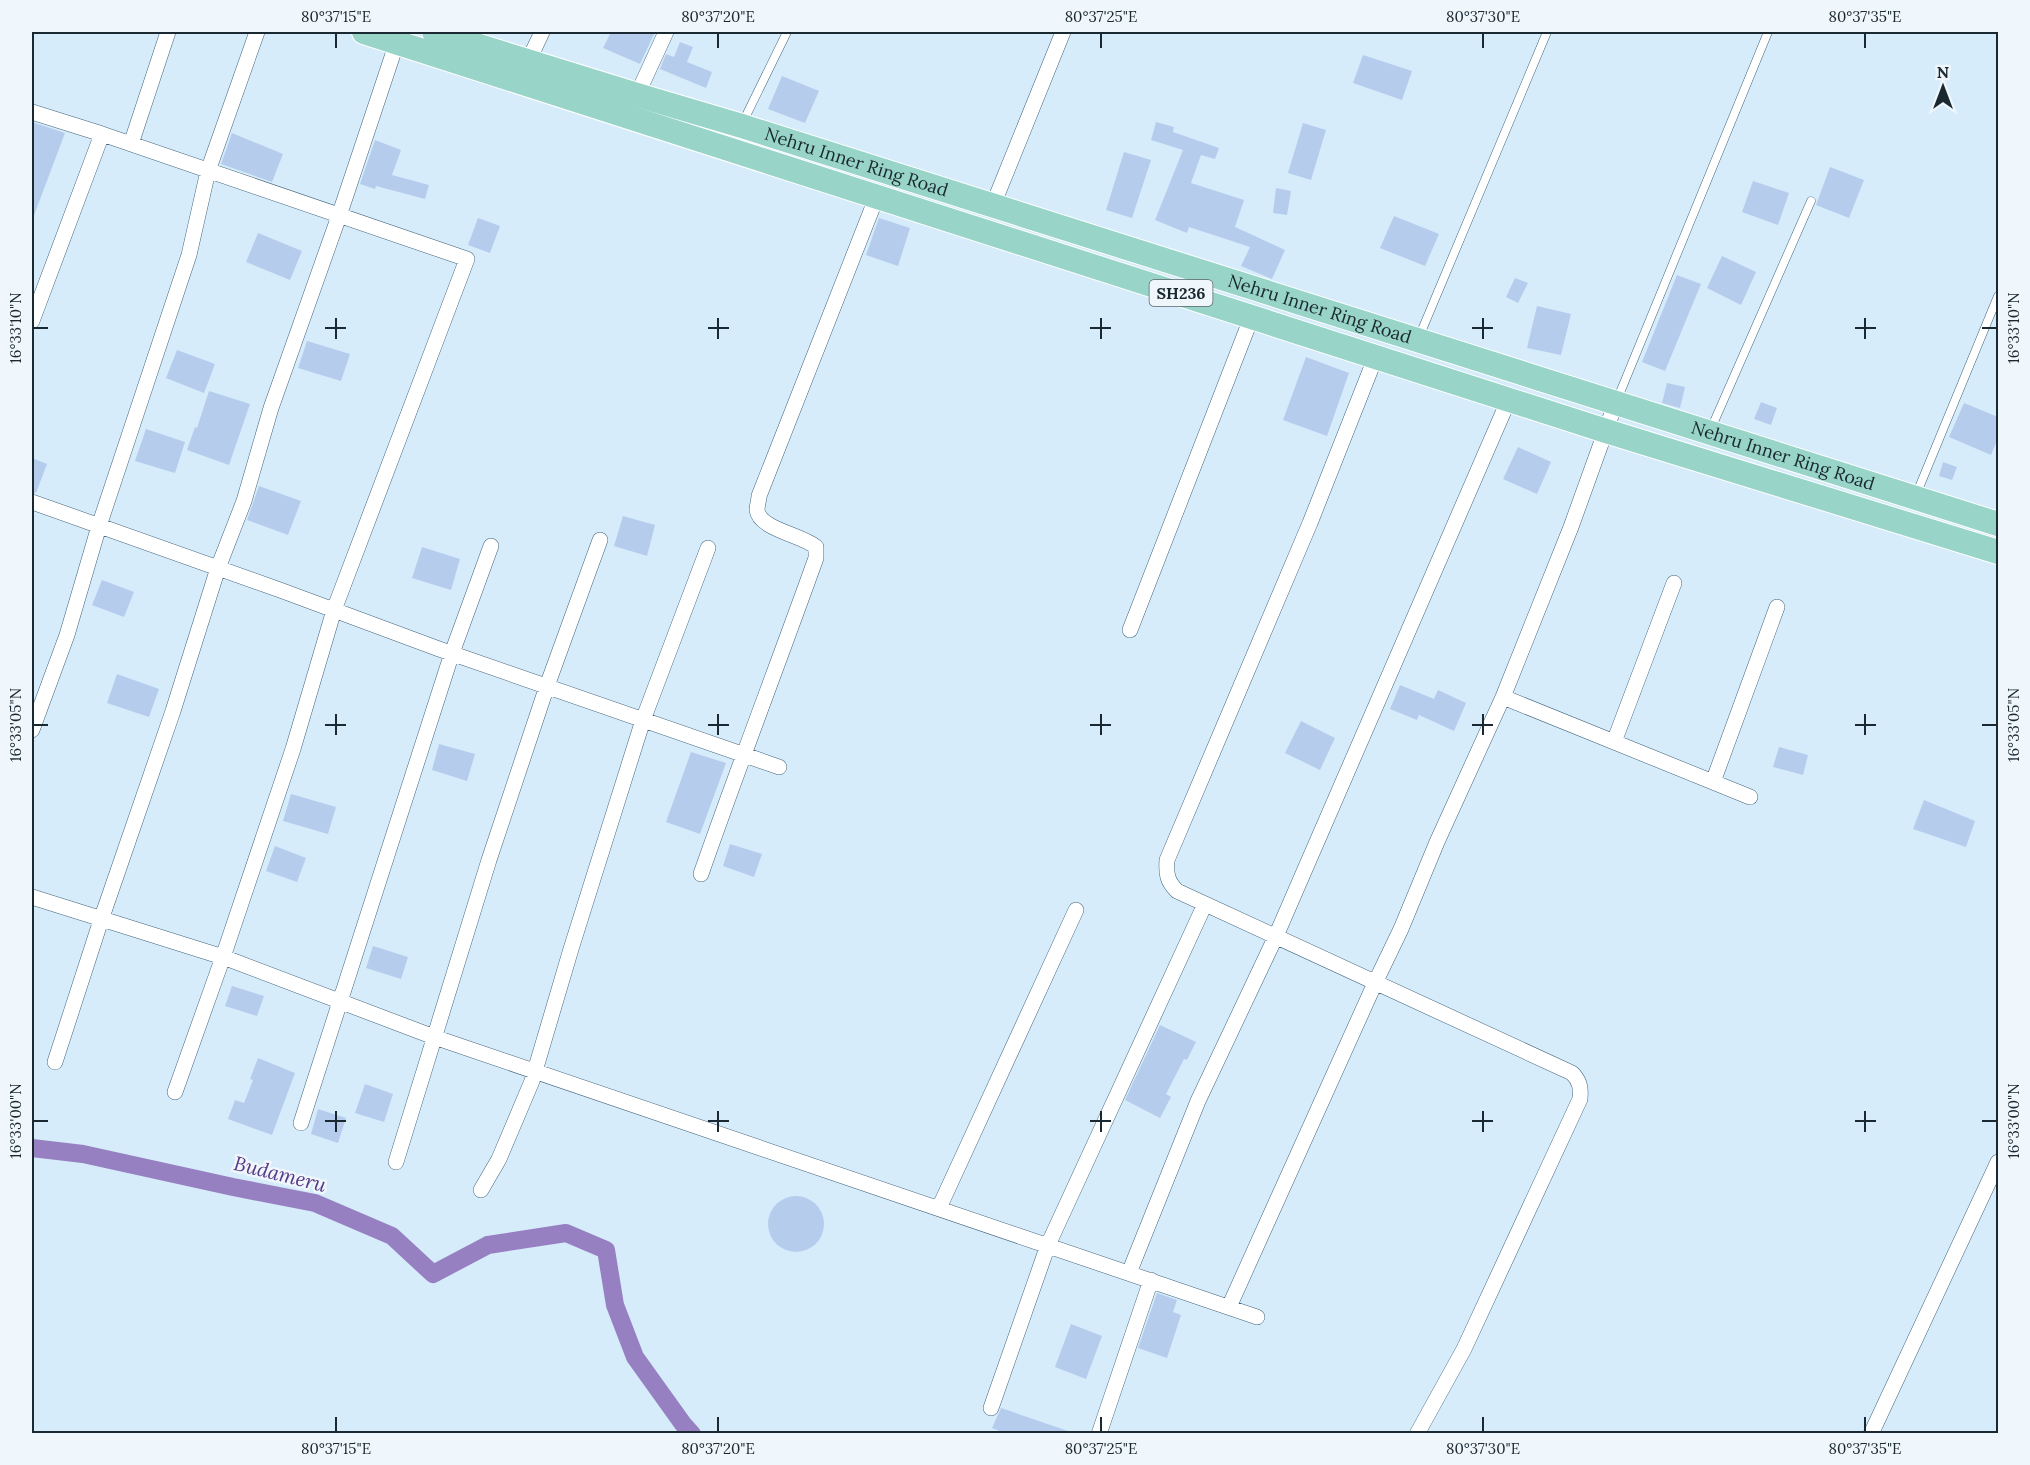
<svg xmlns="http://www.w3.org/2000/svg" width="2030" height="1465" font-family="Lora,serif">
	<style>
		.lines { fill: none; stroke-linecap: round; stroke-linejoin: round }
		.canal { stroke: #9680c1; stroke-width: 18 }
		.building { fill: #b6cced }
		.lane-casing { stroke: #44657b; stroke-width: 9 }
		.street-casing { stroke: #44657b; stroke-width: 16 }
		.primary-casing { stroke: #fff; stroke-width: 26 }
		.lane { stroke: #fff; stroke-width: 8 }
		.street { stroke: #fff; stroke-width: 15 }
		.primary { stroke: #98d4c8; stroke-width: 24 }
		.ticks { fill: none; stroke: #1a2831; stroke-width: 2 }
		.labels { text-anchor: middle; stroke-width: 5; stroke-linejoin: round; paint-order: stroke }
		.shield { fill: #eff6fc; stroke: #5a666e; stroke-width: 1.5 }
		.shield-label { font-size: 16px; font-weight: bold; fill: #1a2831 }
		.street-label { font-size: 18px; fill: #1a2831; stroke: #eff6fc }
		.water-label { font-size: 20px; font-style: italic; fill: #573987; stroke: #eff6fc }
		.neatline { fill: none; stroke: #1a2831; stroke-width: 2 }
		.ticks-label { font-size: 15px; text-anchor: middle; fill: #1a2831 }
	</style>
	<rect width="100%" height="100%" fill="#d6ecfb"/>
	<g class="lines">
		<path class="canal" d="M32,1148L83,1154L233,1187L315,1203L392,1236L433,1274L488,1245L566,1233L606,1250L615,1305L635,1357L683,1424L692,1434"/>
	</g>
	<path class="building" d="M611,32H655L640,64L603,48Z
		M680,42L693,47L687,62L712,72L706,88L660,69L666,54L674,57Z
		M1363,55L1412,71L1402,100L1353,83Z
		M782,76L819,91L805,123L768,109Z
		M32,122L65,133L33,218H32Z
		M1156,122L1174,127L1173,132L1219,148L1215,159L1201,155L1191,183L1244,200L1235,227L1285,250L1272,279L1241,266L1250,247L1189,227L1187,233L1155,220L1183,150L1151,140Z
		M1303,123L1326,130L1311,180L1288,173Z
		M232,133L283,154L272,182L221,164Z
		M375,140L401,150L392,175L429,185L425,199L376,186L375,189L360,184Z
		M1124,152L1151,160L1132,218L1106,210Z
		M1830,167L1864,180L1849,218L1816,205Z
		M1753,181L1789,193L1778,225L1742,212Z
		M1276,188L1291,191L1287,215L1273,213Z
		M1394,216L1439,234L1425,266L1380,248Z
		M478,218L500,226L490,253L468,245Z
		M879,218L910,228L898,266L866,255Z
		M258,233L302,251L290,280L246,262Z
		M1722,256L1756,272L1741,305L1707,288Z
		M1677,275L1701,284L1665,371L1642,362Z
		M1515,278L1528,283L1518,303L1506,297Z
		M1537,306L1571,314L1561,355L1527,348Z
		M307,341L350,354L341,381L298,368Z
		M177,350L215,364L204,393L166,378Z
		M1306,357L1349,373L1327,436L1283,420Z
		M1667,383L1685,387L1680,408L1662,403Z
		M209,391L250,404L229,465L187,450L195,427L197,428Z
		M1761,402L1777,408L1771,425L1754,419Z
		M1964,403L1998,417V438L1991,455L1949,437Z
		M146,429L185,442L175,473L135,461Z
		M1518,447L1551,462L1537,494L1503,479Z
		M32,458L47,464L36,493L32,492Z
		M1943,462L1957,467L1952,480L1939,476Z
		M259,486L301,501L288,535L247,520Z
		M623,516L655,525L647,556L614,546Z
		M422,547L460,559L451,590L412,578Z
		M102,580L134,592L124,617L92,605Z
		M117,674L159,689L149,717L107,703Z
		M1400,685L1434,699L1438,690L1466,703L1454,731L1419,715L1417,720L1390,709Z
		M1301,721L1335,738L1320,770L1285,753Z
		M439,744L475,754L467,781L432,770Z
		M1779,747L1808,755L1803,775L1773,767Z
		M691,752L726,763L700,834L666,822Z
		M291,794L336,807L328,834L283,821Z
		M1924,800L1975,821L1966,847L1913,829Z
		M730,844L762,854L754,877L723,866Z
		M275,846L306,858L297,882L266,871Z
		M373,946L408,957L401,979L366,968Z
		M232,986L264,996L257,1016L225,1006Z
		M1160,1025L1196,1042L1187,1060L1184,1059L1166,1094L1171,1097L1160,1118L1125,1100Z
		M258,1058L295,1073L272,1135L228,1119L235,1100L244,1103L253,1080L250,1079Z
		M365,1084L393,1094L384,1122L355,1113Z
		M318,1109L346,1118L338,1143L311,1134Z
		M768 1224a28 28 0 1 1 56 0a28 28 0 1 1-56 0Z
		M1157,1293L1177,1300L1173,1312L1181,1315L1167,1358L1138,1348Z
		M1071,1324L1102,1336L1086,1379L1055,1367Z
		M1001,1408L1068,1431L1067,1434H1007L992,1428Z"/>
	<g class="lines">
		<defs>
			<path id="lane" d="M743,122L787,32
				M1419,337L1547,32
				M1617,400L1768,32
				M1710,431L1811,201
				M1916,495L1998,296"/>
			<path id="street" d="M528,62L542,32
				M637,95L666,32
				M32,112L102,134L467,259L334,610L293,749L223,957L175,1092
				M131,144L168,32
				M993,205L1063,32
				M32,321L102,134
				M1376,356L1310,523L1167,860C1166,874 1167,881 1177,891L1572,1073C1580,1081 1581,1088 1580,1099L1464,1349L1417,1434
				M32,502L280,590L439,649L779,767
				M1130,630L1252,316
				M1503,697L1750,797
				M32,730L67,635L99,526L189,255L208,171L257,32
				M1614,742L1674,583
				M1713,782L1777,607
				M701,874C738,768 778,664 816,558V547C802,535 759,529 757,510C757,506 759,500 759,496L877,196
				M32,897L223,957L434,1037L1257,1317
				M55,1062L101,920L173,711L218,568L244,501L271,408L339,216L397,42
				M301,1123L452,653L491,546
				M396,1162L489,860L547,686L600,540
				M481,1190L499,1159L532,1081L571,949L643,720L708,548
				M939,1208L1076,910
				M1129,1273L1198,1101L1276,936L1509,399
				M1229,1307L1375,983L1401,929L1437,842L1503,697L1571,527L1616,402
				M991,1408L1048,1245L1205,904
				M1099,1434L1151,1280
				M1871,1434L1998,1162"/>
			<g id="primary">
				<path d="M364,32L1606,431L1998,552"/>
				<path id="s1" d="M434,32L637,95L742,126L1998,524"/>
			</g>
		</defs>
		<use href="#lane" class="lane-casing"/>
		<use href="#street" class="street-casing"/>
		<use href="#primary" class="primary-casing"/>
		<use href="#lane" class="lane"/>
		<use href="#street" class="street"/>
		<use href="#primary" class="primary"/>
	</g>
	<path class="ticks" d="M336,33V48M718,33V48M1101,33V48M1483,33V48M1865,33V48M336,318V339M718,318V339M1101,318V339M1483,318V339M1865,318V339M33,328H48M325,328H346M708,328H729M1090,328H1111M1472,328H1493M1855,328H1876M1982,328H1997M336,714V735M718,714V735M1101,714V735M1483,714V735M1865,714V735M33,725H48M325,725H346M708,725H729M1090,725H1111M1472,725H1493M1855,725H1876M1982,725H1997M336,1111V1132M718,1111V1132M1101,1111V1132M1483,1111V1132M1865,1111V1132M33,1121H48M325,1121H346M708,1121H729M1090,1121H1111M1472,1121H1493M1855,1121H1876M1982,1121H1997M336,1417V1432M718,1417V1432M1101,1417V1432M1483,1417V1432M1865,1417V1432"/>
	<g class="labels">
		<rect class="shield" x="1149.5" y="280" width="63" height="26" rx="4.5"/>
		<g class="shield-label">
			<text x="1181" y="299">SH236</text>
		</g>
		<g class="street-label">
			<text dy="6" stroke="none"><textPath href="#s1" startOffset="442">Nehru Inner Ring Road</textPath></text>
			<text dy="6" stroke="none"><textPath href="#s1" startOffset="928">Nehru Inner Ring Road</textPath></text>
			<text dy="6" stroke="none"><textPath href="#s1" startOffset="1414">Nehru Inner Ring Road</textPath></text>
		</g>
		<g class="water-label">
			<text transform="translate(280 1174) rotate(14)" y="7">Budameru</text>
		</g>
	</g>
	<rect width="2030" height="1465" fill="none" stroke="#eff6fc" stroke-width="66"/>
	<g transform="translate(1943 87)" stroke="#eff6fc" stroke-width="4.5" paint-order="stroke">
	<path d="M0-4.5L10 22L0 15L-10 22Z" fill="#1a2831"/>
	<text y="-9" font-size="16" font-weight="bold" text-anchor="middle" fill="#1a2831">N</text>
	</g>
	<rect x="33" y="33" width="1964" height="1399" class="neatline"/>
	<g class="ticks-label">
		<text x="336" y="22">80°37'15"E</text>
		<text x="718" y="22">80°37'20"E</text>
		<text x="1101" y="22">80°37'25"E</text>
		<text x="1483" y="22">80°37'30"E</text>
		<text x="1865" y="22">80°37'35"E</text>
		<text transform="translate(16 328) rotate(-90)" y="5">16°33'10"N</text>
		<text transform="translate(2014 328) rotate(-90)" y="5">16°33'10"N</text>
		<text transform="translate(16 725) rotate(-90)" y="5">16°33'05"N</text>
		<text transform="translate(2014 725) rotate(-90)" y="5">16°33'05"N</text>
		<text transform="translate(16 1121) rotate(-90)" y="5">16°33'00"N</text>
		<text transform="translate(2014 1121) rotate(-90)" y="5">16°33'00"N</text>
		<text x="336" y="1454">80°37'15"E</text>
		<text x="718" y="1454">80°37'20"E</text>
		<text x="1101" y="1454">80°37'25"E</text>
		<text x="1483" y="1454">80°37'30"E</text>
		<text x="1865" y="1454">80°37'35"E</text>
	</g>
</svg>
